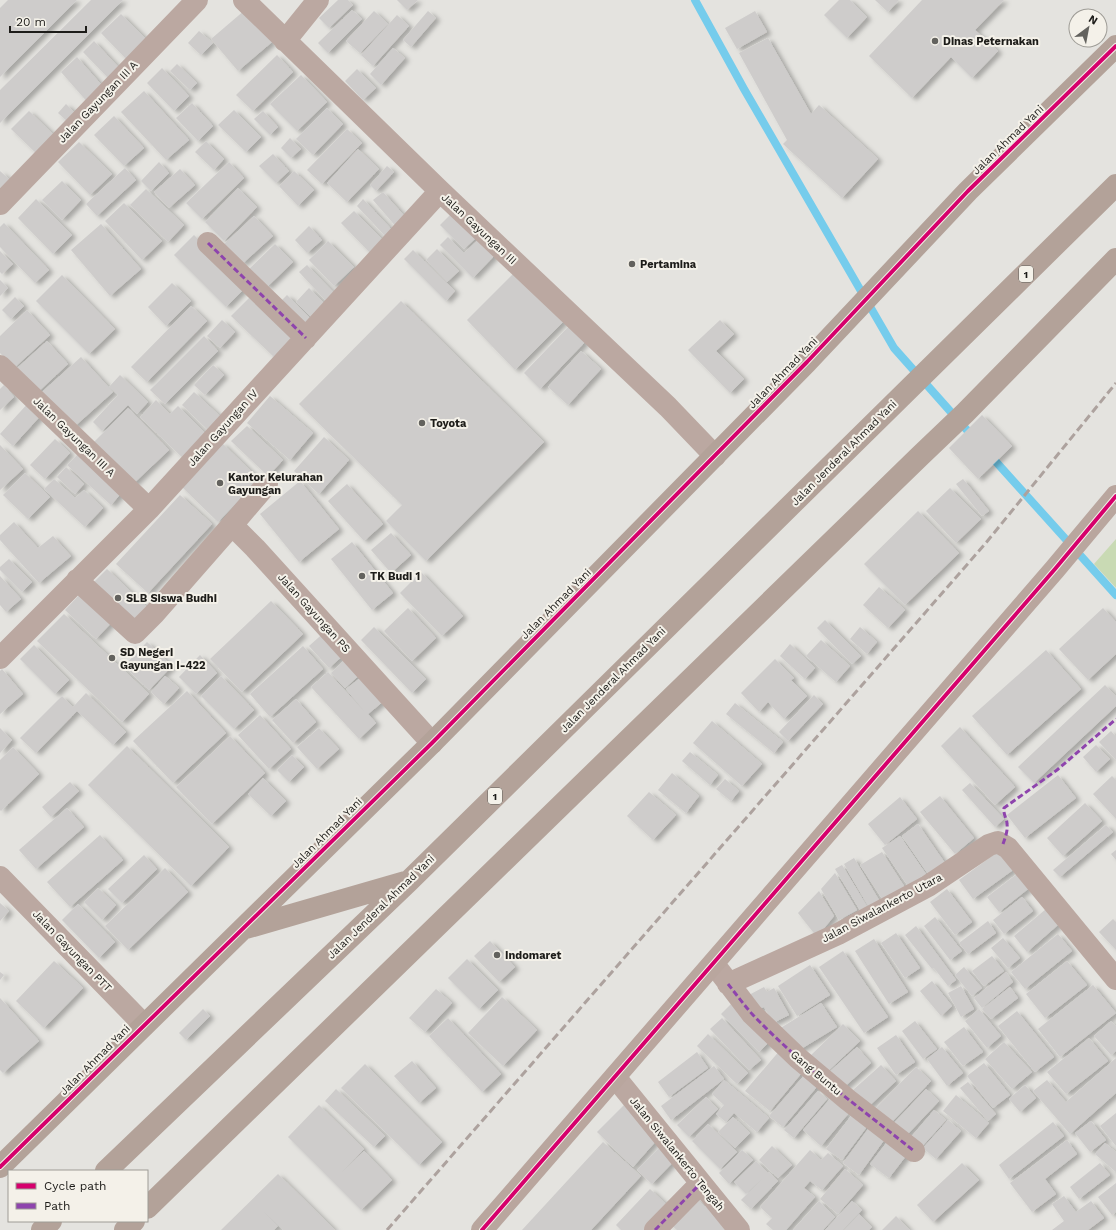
<svg xmlns="http://www.w3.org/2000/svg" width="1116" height="1230" font-family="'Work Sans',sans-serif">
  <defs>
    <filter id="shadow"><feDropShadow dx="4.5" dy="2.5" stdDeviation="2" flood-color="#0004"/></filter>
  </defs>
  <rect width="100%" height="100%" fill="#e4e3df"/>
  <!-- green -->
  <path fill="#c9dab4" d="M1116,539V588L1094,564Z"/>
  <g fill="none" stroke-linecap="round" stroke-linejoin="round">
    <!-- stream -->
    <path stroke="#75ccec" stroke-width="8" d="M695,0L744,89L894,348L974,438
      M989,454L1116,595"/>
  </g>
  <!-- building -->
  <path fill="#cecccb" filter="url(#shadow)" d="M8,0H77L0,77V8Z
    M91,0H123L0,123V90Z
    M338,0H348L353,5L329,28L319,18Z
    M397,0H418L407,10Z
    M839,0H850L867,17L847,38L824,15Z
    M875,0H899L888,12Z
    M922,0H1004L975,30L998,51L972,78L951,57L912,98L869,56Z
    M245,10L272,42L238,71L211,39Z
    M352,10L362,19L328,53L318,43Z
    M374,11L388,24L360,53L346,41Z
    M428,11L436,18L411,47L403,40Z
    M755,11L767,32L737,49L725,28Z
    M121,14L150,43L130,63L101,33Z
    M397,15L409,26L373,66L361,55Z
    M199,31L213,43L201,55L188,43Z
    M768,38L811,114L819,105L878,159L842,198L783,144L787,140L739,53Z
    M94,41L122,71L111,81L83,52Z
    M393,48L405,58L381,85L370,74Z
    M277,55L293,72L253,111L236,95Z
    M77,57L106,90L90,105L61,72Z
    M177,64L197,83L190,90L170,71Z
    M162,68L189,96L174,111L147,83Z
    M357,69L376,88L363,100L345,81Z
    M301,75L327,102L297,131L270,104Z
    M144,91L189,140L166,160L121,112Z
    M192,103L213,126L198,141L176,118Z
    M66,104L76,114L68,122L58,113Z
    M327,108L343,124L313,155L296,139Z
    M234,110L261,137L246,152L218,125Z
    M29,111L55,136L37,154L11,129Z
    M263,111L278,127L270,135L254,119Z
    M114,116L144,148L124,166L94,135Z
    M347,129L362,143L322,184L307,170Z
    M290,138L301,149L291,158L281,148Z
    M206,141L224,159L214,170L195,152Z
    M79,142L112,174L90,195L58,162Z
    M358,149L379,169L347,202L327,183Z
    M273,154L289,171L276,183L259,166Z
    M159,162L169,173L151,191L141,181Z
    M229,162L244,178L202,219L186,203Z
    M387,166L394,172L376,191L370,185Z
    M125,168L136,180L97,216L86,204Z
    M180,169L195,185L169,208L154,192Z
    M0,171L11,181L0,192Z
    M294,171L314,190L298,206L279,186Z
    M62,181L81,200L62,220L42,200Z
    M238,188L257,207L224,241L205,222Z
    M146,189L184,225L168,242L130,205Z
    M383,192L408,220L398,229L373,200Z
    M36,199L72,235L53,254L18,218Z
    M363,199L394,232L387,238L357,206Z
    M124,203L162,241L142,260L105,221Z
    M354,211L387,244L374,257L341,223Z
    M454,211L478,236L464,249L440,225Z
    M254,216L273,236L242,264L224,244Z
    M4,223L49,270L35,283L0,247V227Z
    M101,224L141,269L110,296L71,250Z
    M309,226L322,240L307,253L295,240Z
    M194,235L246,287L226,307L174,255Z
    M448,237L464,253L479,239L495,255L473,278L440,245Z
    M328,241L354,267L334,286L309,260Z
    M275,244L293,262L267,287L249,269Z
    M437,249L459,271L447,282L426,260Z
    M413,250L455,291L446,301L404,259Z
    M0,251L13,264L2,274L0,272Z
    M307,265L337,296L329,304L299,272Z
    M515,272L564,321L515,370L467,320Z
    M62,275L115,329L89,354L36,301Z
    M0,280L8,288L0,296Z
    M172,283L191,301L166,326L148,307Z
    M309,288L329,308L315,321L296,302Z
    M256,291L298,332L274,357L231,316Z
    M287,295L312,320L302,330L277,305Z
    M15,297L24,306L11,319L2,310Z
    M401,301L544,442L426,561L386,521L402,505L299,404Z
    M191,306L207,321L147,382L131,367Z
    M27,310L50,335L14,368L0,353V336Z
    M222,320L235,332L220,348L207,336Z
    M720,320L734,334L716,351L744,379L730,393L688,350Z
    M569,326L585,342L540,389L524,373Z
    M204,336L218,351L165,404L150,390Z
    M47,341L68,364L37,393L15,370Z
    M581,351L601,369L568,405L548,387Z
    M81,357L113,392L74,427L42,392Z
    M213,365L224,375L205,395L194,385Z
    M120,375L148,402L137,414L128,405L102,431L93,422L118,395L109,387Z
    M4,385L14,397L0,410V389Z
    M194,392L223,419L210,432L182,405Z
    M270,396L313,433L290,460L247,423Z
    M156,400L170,414L178,406L208,436L185,460L140,417Z
    M30,401L43,413L13,446L0,434Z
    M128,408L169,450L132,485L92,444Z
    M982,415L1012,446L978,479L949,448Z
    M247,426L283,460L268,476L231,441Z
    M324,437L349,460L319,494L294,471Z
    M55,439L70,453L45,479L30,465Z
    M222,443L259,479L218,522L181,486Z
    M0,445L23,469L0,490Z
    M81,451L124,490L111,505L67,465Z
    M66,467L84,484L75,494L57,477Z
    M25,473L50,497L28,519L3,495Z
    M54,479L75,498L84,490L103,508L85,527L44,489Z
    M963,479L989,511L982,516L956,484Z
    M300,481L339,529L299,562L260,514Z
    M347,484L383,524L364,541L328,501Z
    M950,488L981,519L956,543L926,511Z
    M180,495L212,524L148,593L116,564Z
    M918,511L959,553L905,605L864,564Z
    M14,522L38,548L53,536L71,556L39,583L0,540V535Z
    M391,533L411,555L391,573L371,550Z
    M352,542L393,593L372,610L331,559Z
    M9,559L32,582L22,592L0,570V567Z
    M107,569L148,608L130,627L89,587Z
    M421,572L463,616L442,636L400,593Z
    M0,576L21,599L6,612L0,605Z
    M879,587L905,610L888,628L863,605Z
    M83,591L114,620L96,639L65,610Z
    M271,601L303,634L242,692L210,659Z
    M408,608L436,638L412,661L384,631Z
    M1103,608L1116,622V654L1088,680L1059,649Z
    M64,614L149,694L122,722L37,641Z
    M825,620L861,656L852,664L817,628Z
    M374,627L426,679L412,693L361,640Z
    M860,627L877,642L867,654L850,639Z
    M327,630L347,652L329,668L309,646Z
    M821,640L850,666L836,682L806,656Z
    M147,642L172,666L149,690L124,666Z
    M790,644L815,668L805,679L780,656Z
    M34,645L69,680L55,694L20,659Z
    M303,646L323,669L270,717L250,694Z
    M1046,650L1081,689L1007,755L972,716Z
    M200,655L217,673L196,694L179,677Z
    M350,655L365,670L345,688L331,673Z
    M775,659L794,678L791,680L807,696L784,719L768,702L759,712L741,693Z
    M2,669L23,694L0,714V671Z
    M328,672L364,711L346,689L364,675L385,700L368,714L376,723L359,739L311,687Z
    M165,676L179,688L164,704L151,692Z
    M221,676L254,710L234,729L201,696Z
    M1105,685L1116,696V706L1034,783L1018,767Z
    M187,691L226,733L173,783L133,741Z
    M86,693L126,732L113,745L77,711L36,753L20,738L62,696L73,707Z
    M814,695L823,704L788,741L779,732Z
    M296,699L316,722L293,743L272,720Z
    M735,703L783,742L774,753L726,714Z
    M260,715L291,749L269,769L238,735Z
    M712,721L762,764L742,786L693,743Z
    M960,727L1015,787L995,805L941,746Z
    M0,728L12,740L0,753Z
    M319,728L339,749L317,769L297,747Z
    M1111,731L1116,737V760L1099,742Z
    M230,736L265,773L212,824L176,787Z
    M1096,745L1110,759L1096,772L1083,757Z
    M127,746L229,847L191,886L88,785Z
    M13,747L39,774L1,811L0,810V760Z
    M690,752L718,775L710,785L682,761Z
    M292,755L304,767L289,782L277,770Z
    M672,773L699,796L686,813L658,790Z
    M1058,775L1076,798L1025,838L1007,815Z
    M1112,776L1116,780V819L1093,794Z
    M263,778L286,801L271,816L248,794Z
    M725,779L739,791L731,801L716,789Z
    M70,782L79,791L51,817L42,807Z
    M970,783L1004,819L995,827L962,790Z
    M649,792L676,815L653,840L627,816Z
    M940,796L974,838L955,854L920,812Z
    M900,797L917,819L885,845L868,824Z
    M1085,803L1102,821L1063,856L1047,838Z
    M67,808L84,827L36,869L19,850Z
    M918,824L945,863L928,874L902,836Z
    M1106,825L1113,832L1060,877L1053,870Z
    M100,835L123,860L70,907L47,882Z
    M900,836L926,874L908,886L882,848Z
    M1116,850V860L1111,854Z
    M999,851L1013,870L973,899L959,880Z
    M882,852L906,889L885,903L860,865Z
    M144,855L157,869L122,903L108,889Z
    M854,858L879,900L868,906L844,864Z
    M842,865L867,906L860,910L835,869Z
    M165,868L188,892L128,950L105,926Z
    M835,873L857,910L839,920L821,889Z
    M1017,874L1028,889L999,912L987,897Z
    M98,888L116,905L102,920L84,902Z
    M947,889L972,922L955,935L930,902Z
    M819,891L834,916L817,937L798,913Z
    M1022,897L1033,911L1004,934L993,920Z
    M0,903L9,911L0,921Z
    M78,904L115,942L99,958L62,920Z
    M1046,909L1059,924L1027,952L1014,936Z
    M935,917L962,951L950,960L924,926Z
    M1113,919L1116,922V950L1099,932Z
    M988,921L996,933L968,954L959,943Z
    M916,926L956,980L948,986L934,968L932,969L905,935Z
    M896,933L920,968L905,978L881,943Z
    M1058,934L1072,951L1025,989L1011,972Z
    M1003,938L1020,958L1008,968L991,948Z
    M874,939L908,992L889,1004L855,951Z
    M490,941L515,967L499,982L474,956Z
    M843,951L888,1017L864,1033L819,967Z
    M992,956L1004,971L984,986L972,971Z
    M467,959L498,990L479,1009L448,978Z
    M54,961L83,988L44,1028L16,1001Z
    M1067,961L1087,985L1045,1018L1026,994Z
    M810,965L830,995L797,1016L778,986Z
    M964,967L982,988L972,996L955,975Z
    M0,972L4,975L0,980Z
    M1006,972L1013,982L982,1008L974,998Z
    M932,981L952,1006L941,1016L920,991Z
    M1093,985L1116,1013L1060,1057L1038,1029Z
    M961,986L974,1009L961,1017L948,993Z
    M764,987L767,992L774,988L789,1015L773,1023L764,1007L755,1011L747,996Z
    M1010,987L1018,998L991,1019L982,1009Z
    M436,989L452,1003L425,1032L409,1018Z
    M502,997L537,1030L503,1066L468,1033Z
    M0,998L39,1041L3,1073L0,1070Z
    M733,1002L771,1040L759,1052L721,1014Z
    M821,1003L837,1027L796,1052L779,1029Z
    M203,1009L210,1016L186,1040L179,1033Z
    M979,1009L1001,1036L987,1048L965,1021Z
    M1017,1011L1054,1057L1035,1072L998,1026Z
    M448,1018L501,1074L482,1092L429,1036Z
    M722,1018L761,1060L749,1070L710,1029Z
    M915,1021L937,1049L923,1059L902,1031Z
    M1111,1021L1116,1026V1051L1111,1055L1094,1036Z
    M843,1024L860,1041L824,1075L808,1058Z
    M964,1027L983,1052L963,1066L944,1042Z
    M708,1034L748,1073L737,1084L697,1046Z
    M896,1035L915,1062L896,1075L877,1048Z
    M1089,1038L1108,1061L1066,1094L1047,1072Z
    M1004,1042L1032,1072L1012,1089L985,1059Z
    M857,1047L871,1063L842,1089L828,1073Z
    M942,1047L963,1073L947,1086L927,1059Z
    M781,1049L805,1069L770,1111L745,1091Z
    M697,1052L708,1068L669,1097L658,1082Z
    M1116,1058V1093L1070,1134L1033,1091L1047,1080L1066,1102Z
    M412,1061L436,1088L419,1103L394,1076Z
    M984,1063L1010,1095L993,1108L967,1076Z
    M365,1064L442,1142L419,1165L341,1088Z
    M881,1065L896,1081L868,1107L853,1090Z
    M714,1066L724,1079L671,1120L661,1106Z
    M916,1067L931,1081L889,1125L873,1111Z
    M808,1071L821,1082L783,1127L769,1116Z
    M724,1080L769,1118L757,1132L734,1113L726,1122L716,1114L724,1105L712,1094Z
    M968,1082L996,1114L988,1121L960,1088Z
    M1025,1085L1036,1098L1020,1112L1009,1099Z
    M336,1089L385,1136L374,1147L325,1101Z
    M926,1089L939,1101L905,1137L892,1125Z
    M818,1091L827,1099L794,1138L784,1130Z
    M956,1095L989,1123L976,1138L943,1111Z
    M706,1097L718,1109L689,1137L677,1125Z
    M830,1099L848,1114L821,1146L803,1130Z
    M629,1100L656,1141L633,1167L597,1132Z
    M319,1105L364,1149L342,1172L364,1151L392,1180L361,1210L288,1137Z
    M934,1110L946,1120L918,1151L907,1142Z
    M854,1112L869,1124L842,1160L826,1149Z
    M1116,1113V1146L1100,1126Z
    M733,1117L750,1133L735,1148L718,1132Z
    M948,1120L961,1131L936,1159L923,1148Z
    M1091,1121L1106,1140L1090,1152L1075,1133Z
    M1053,1122L1064,1136L1009,1179L999,1165Z
    M708,1124L737,1152L720,1169L692,1141Z
    M871,1125L887,1136L859,1175L843,1163Z
    M891,1137L909,1152L889,1178L870,1164Z
    M1067,1140L1077,1154L1045,1179L1056,1194L1032,1212L1010,1183Z
    M603,1142L641,1176L591,1230H522Z
    M1105,1143L1116,1152V1172L1095,1154Z
    M663,1144L677,1158L652,1184L637,1170Z
    M772,1146L792,1165L778,1178L759,1160Z
    M742,1150L753,1160L729,1184L719,1173Z
    M810,1150L821,1160L828,1153L843,1166L822,1190L810,1181L804,1188L815,1197L786,1230H773L766,1224L772,1218L760,1207Z
    M756,1161L768,1173L769,1172L778,1181L751,1209L741,1200L762,1179L746,1194L734,1182Z
    M962,1163L979,1180L933,1222L917,1205Z
    M1100,1163L1110,1175L1079,1199L1070,1187Z
    M845,1169L863,1185L838,1214L820,1199Z
    M278,1174L335,1230H283L264,1212L278,1226L274,1230H221Z
    M1116,1183V1212L1112,1215L1098,1197Z
    M650,1189L671,1209L651,1230H621L616,1225Z
    M693,1196L705,1207L708,1205L733,1230H677L669,1223Z
    M1064,1196L1076,1212L1091,1201L1104,1218L1088,1230H1052L1064,1221L1052,1204Z
    M819,1201L835,1217L823,1230H793Z
    M852,1201L862,1210L843,1230H825Z
    M859,1214L872,1227L869,1230H844Z
    M896,1216L910,1230H882Z"/>
  <g fill="none" stroke-linecap="round" stroke-linejoin="round">
    <!-- street -->
    <path stroke="#bba8a1" stroke-width="22" d="M244,0L440,191L668,407L715,456
      M285,41L318,0
      M0,204L197,0
      M208,243L306,338
      M0,366L149,509
      M267,484L232,525L255,548L432,743
      M77,580L135,633L154,614L232,525
      M0,658L149,509L440,191
      M0,877L144,1025
      M720,972L752,1014L798,1058L848,1100L914,1151
      M728,984L838,934L928,886L989,845L998,842L1008,848L1116,979
      M615,1077L739,1230
      M655,1230L701,1183"/>
    <!-- secondary -->
    <path stroke="#b9a69e" stroke-width="22" d="M482,1230L1055,569L1116,496"/>
    <!-- highway -->
    <path stroke="#b3a299" stroke-width="22" d="M246,928L405,882
      M0,1167L432,743L807,362L968,191L1116,46
      M106,1171L409,881L1116,185
      M147,1208L920,456L965,413L1116,259
      M42,1230L51,1221
      M125,1230L134,1221"/>
    <!-- rail -->
    <path stroke="#ada29e" stroke-width="3" stroke-dasharray="8 4" stroke-linecap="butt" d="M387,1230L985,544L1116,383"/>
    <!-- quiet -->
    <path stroke="#8e44ad" stroke-width="3" stroke-dasharray="6 3" stroke-linecap="butt" d="M208,243L306,338
      M1003,844C1005,838 1008,831 1007,824C1007,818 1003,815 1004,808L1057,770L1116,719
      M728,984C736,994 744,1005 753,1015C802,1066 859,1107 914,1151
      M655,1230L701,1183"/>
    <defs>
      <path id="cycleway" d="M0,1167L432,743L807,362L968,191L1116,46
        M482,1230L1055,569L1116,496"/>
    </defs>
    <!-- cycleway casing -->
    <use href="#cycleway" stroke="#f4f1e9" stroke-width="6"/>
    <!-- cycleway -->
    <use href="#cycleway" stroke="#d6006c" stroke-width="4"/>
  </g>
  <!-- markers -->
  <g fill="#63625e" stroke="#f4f1e9" stroke-width="1.5">
    <circle cx="935" cy="41" r="4"/>
    <circle cx="632" cy="264" r="4"/>
    <circle cx="422" cy="423" r="4"/>
    <circle cx="220" cy="483" r="4"/>
    <circle cx="362" cy="576" r="4"/>
    <circle cx="118" cy="598" r="4"/>
    <circle cx="112" cy="658" r="4"/>
    <circle cx="497" cy="955" r="4"/>
  </g>
  <g text-anchor="middle" dominant-baseline="central" stroke-width="4" stroke-linejoin="round" paint-order="stroke">
    <!-- shield labels -->
    <g fill="#f4f1e9" stroke="#5e5c57" stroke-width="1">
      <rect x="1019" y="266" width="14" height="16" rx="3"/>
      <rect x="488" y="788" width="14" height="16" rx="3"/>
    </g>
    <g font-size="10" font-weight="bold" fill="#1d1c19">
      <text x="1026" y="274">1</text>
      <text x="495" y="796">1</text>
    </g>
    <!-- poi labels -->
    <g font-size="11" font-weight="bold" fill="#1d1c19" stroke="#f4f1e9" text-anchor="start">
      <text x="943" y="41">Dinas Peternakan</text>
      <text x="640" y="264">Pertamina</text>
      <text x="430" y="423">Toyota</text>
      <text x="228" y="477">Kantor Kelurahan<tspan x="228" dy="13">Gayungan</tspan></text>
      <text x="370" y="576">TK Budi 1</text>
      <text x="126" y="598">SLB Siswa Budhi</text>
      <text x="120" y="652">SD Negeri<tspan x="120" dy="13">Gayungan I-422</tspan></text>
      <text x="505" y="955">Indomaret</text>
    </g>
    <!-- street labels -->
    <g font-size="11" fill="#1d1c19" stroke="#f4f1e9">
      <text transform="translate(98 102) rotate(-46)">Jalan Gayungan III A</text>
      <text transform="translate(1008 140) rotate(-44)">Jalan Ahmad Yani</text>
      <text transform="translate(479 229) rotate(43)">Jalan Gayungan III</text>
      <text transform="translate(783 373) rotate(-46)">Jalan Ahmad Yani</text>
      <text transform="translate(223 428) rotate(-48)">Jalan Gayungan IV</text>
      <text transform="translate(74 437) rotate(44)">Jalan Gayungan III A</text>
      <text transform="translate(844 453) rotate(-45)">Jalan Jenderal Ahmad Yani</text>
      <text transform="translate(556 604) rotate(-45)">Jalan Ahmad Yani</text>
      <text transform="translate(314 613) rotate(48)">Jalan Gayungan PS</text>
      <text transform="translate(613 680) rotate(-45)">Jalan Jenderal Ahmad Yani</text>
      <text transform="translate(327 833) rotate(-45)">Jalan Ahmad Yani</text>
      <text transform="translate(381 907) rotate(-44)">Jalan Jenderal Ahmad Yani</text>
      <text transform="translate(882 908) rotate(-28)">Jalan Siwalankerto Utara</text>
      <text transform="translate(72 951) rotate(46)">Jalan Gayungan PTT</text>
      <text transform="translate(95 1060) rotate(-45)">Jalan Ahmad Yani</text>
      <text transform="translate(816 1073) rotate(40)">Gang Buntu</text>
      <text transform="translate(677 1154) rotate(51)">Jalan Siwalankerto Tengah</text>
    </g>
  </g>
  <!-- legend -->
  <rect x="8" y="1170" width="140" height="52" fill="#f4f1e9" stroke="#9e9c96"/>
  <rect x="16" y="1183" width="20" height="6" fill="#d6006c" stroke="#9e9c96"/>
  <text x="44" y="1190" font-size="12" fill="#1d1c19">Cycle path</text>
  <rect x="16" y="1203" width="20" height="6" fill="#8e44ad" stroke="#9e9c96"/>
  <text x="44" y="1210" font-size="12" fill="#1d1c19">Path</text>
  <!-- north arrow -->
  <g transform="translate(1088 28) rotate(32)"><circle r="19" fill="#f4f1e9" stroke="#9e9c96"/>
  <path d="M0-3L7 15L0 10L-7 15Z" fill="#63625e"/>
  <text y="-6" font-size="11" font-weight="bold" text-anchor="middle" fill="#1d1c19">N</text>
  </g>
  <!-- scale -->
  <path d="M10 26v6h76v-6" fill="none" stroke="#1d1c19" stroke-width="2"/>
  <text x="16" y="26" font-size="12" fill="#1d1c19" stroke="#f4f1e9" stroke-width="3" paint-order="stroke">20 m</text>
</svg>
